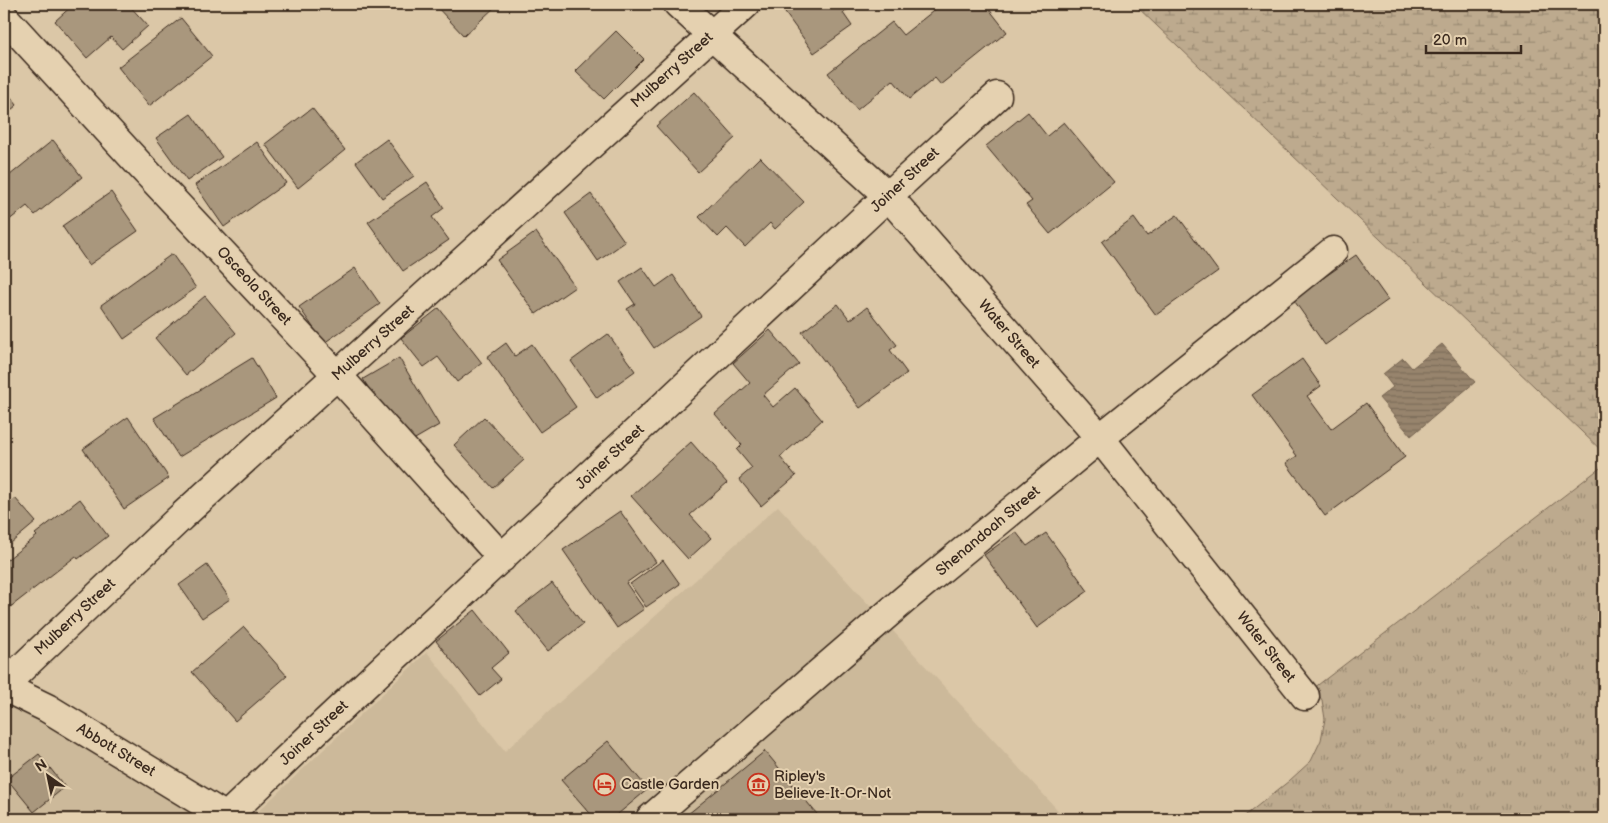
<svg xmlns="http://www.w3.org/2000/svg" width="1608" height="823" font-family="'Balsamiq Sans',sans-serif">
  <defs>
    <pattern id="grass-tufts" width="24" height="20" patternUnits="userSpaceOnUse" patternTransform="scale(1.25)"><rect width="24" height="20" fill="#bdaa8e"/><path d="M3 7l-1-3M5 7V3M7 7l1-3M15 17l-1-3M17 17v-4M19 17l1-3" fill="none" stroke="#9b8b73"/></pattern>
    <pattern id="wetland-marsh" width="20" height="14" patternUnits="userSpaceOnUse" patternTransform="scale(1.25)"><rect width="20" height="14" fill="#bdaa8e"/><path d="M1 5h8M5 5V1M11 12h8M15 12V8" fill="none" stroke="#9b8b73"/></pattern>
    <pattern id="water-rules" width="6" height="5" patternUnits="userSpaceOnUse" patternTransform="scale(1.25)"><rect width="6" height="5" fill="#97846d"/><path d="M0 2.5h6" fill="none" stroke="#7c6c59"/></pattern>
  </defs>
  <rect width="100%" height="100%" fill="#dbc7a7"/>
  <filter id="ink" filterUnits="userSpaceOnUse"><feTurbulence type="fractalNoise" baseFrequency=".02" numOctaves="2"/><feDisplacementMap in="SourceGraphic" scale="10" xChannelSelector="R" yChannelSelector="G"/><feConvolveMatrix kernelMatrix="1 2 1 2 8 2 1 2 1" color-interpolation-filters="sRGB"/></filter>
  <g filter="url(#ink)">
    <!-- built -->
    <path fill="#ccb99a" d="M778,506L1066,819H250L427,652L505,751Z
      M4,696L223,819H4Z"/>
    <!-- grass -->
    <path fill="url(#grass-tufts)" stroke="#7c6a56" d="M1604,465V819H1241L1289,781L1311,761L1321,740L1325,719L1322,700L1314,688Z"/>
    <!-- wetland -->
    <path fill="url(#wetland-marsh)" stroke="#7c6a56" d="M1134,4H1604V453Z"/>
    <!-- water -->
    <path fill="url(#water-rules)" stroke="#72604d" d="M1442,344L1475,382L1411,436L1379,398L1393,387L1383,374L1403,358L1412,368Z"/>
    <!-- building -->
    <path fill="#a9977d" stroke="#3b2a1e" d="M74,4H104L108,8L113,4H128L148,26L122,49L111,37L87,58L55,21Z
      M434,4H498L464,36Z
      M792,4H855L843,13L852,26L814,53L783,10Z
      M942,4H985L1007,32L941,85L935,78L909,99L893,80L857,110L828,73L892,22L903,35Z
      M181,18L212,56L149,106L118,67Z
      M616,31L644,59L604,99L575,71Z
      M4,88L17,105L4,116Z
      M694,92L735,138L698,172L656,126Z
      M312,108L345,150L298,188L265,144Z
      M1028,112L1047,136L1064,122L1114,182L1050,234L1026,205L1032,201L986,146Z
      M191,114L222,157L187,181L156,138Z
      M387,139L414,176L382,198L356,162Z
      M53,140L82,177L35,215L27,206L8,221L4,216V180Z
      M257,142L286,183L224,227L195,185Z
      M760,157L804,202L775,229L770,223L745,247L727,228L718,237L699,217Z
      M427,182L444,208L432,217L449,240L403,271L368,222Z
      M111,192L138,231L89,265L62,226Z
      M591,194L625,242L598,261L565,213Z
      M1177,215L1218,271L1156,315L1102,242L1134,218L1147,236Z
      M536,232L575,287L536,314L497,260Z
      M172,254L196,288L124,339L101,305Z
      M1356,255L1388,300L1325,345L1293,299Z
      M642,267L656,287L673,275L701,316L654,348L627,309L635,304L620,282Z
      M355,268L380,304L324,343L299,307Z
      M205,296L236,333L186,375L155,338Z
      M838,304L850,320L867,307L897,345L890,350L907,373L860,408L802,332Z
      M439,308L482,363L457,382L438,357L424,367L401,338Z
      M770,330L799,364L763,395L773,407L795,388L822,420L780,457L796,476L761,506L739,479L752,468L737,450L742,445L715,414L750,383L733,363Z
      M608,334L635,371L597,398L571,361Z
      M506,343L515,356L532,344L576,407L540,432L487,357Z
      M252,358L276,398L179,457L154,418Z
      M399,358L439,425L403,446L363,379Z
      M1302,359L1321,386L1307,396L1331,429L1366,403L1405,457L1325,516L1286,463L1297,456L1252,395Z
      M128,417L169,478L124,509L83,449Z
      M484,417L524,460L493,488L454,445Z
      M691,442L727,483L690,515L711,538L688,559L631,496Z
      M15,498L36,522L11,543L4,536V509Z
      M80,499L108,536L78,559L76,556L4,612V562L37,536L35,534Z
      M620,511L656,562L626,583L644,609L617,628L563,550Z
      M1016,532L1027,546L1046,533L1088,591L1037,628L984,555Z
      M663,560L680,584L646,607L630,584Z
      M207,565L230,599L202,618L179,585Z
      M552,583L583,624L548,651L516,611Z
      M475,610L509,653L491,668L501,679L480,696L436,641Z
      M244,627L287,676L235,721L192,672Z
      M4,740L10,746L4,753Z
      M608,741L648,789L612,819H595L561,780Z
      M765,751L821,819H682Z
      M39,754L65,787L34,812L7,779Z"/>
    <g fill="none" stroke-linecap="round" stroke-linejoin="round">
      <defs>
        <path id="street" d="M678,4L888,196L1100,438L1305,696
          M4,17L137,162L338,376L502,558
          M4,685L181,517L746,4
          M4,687L47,708L226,817
          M224,819L317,730L888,196L997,96
          M650,819L905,599L1100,438L1333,251"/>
      </defs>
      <!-- street casing -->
      <use href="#street" stroke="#3b2a1e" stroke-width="31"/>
      <!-- street -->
      <use href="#street" stroke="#e5d1b0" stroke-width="28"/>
    </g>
  </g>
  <!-- icons -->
  <defs>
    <symbol id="hotel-ring" viewBox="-11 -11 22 22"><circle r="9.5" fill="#e5d1b0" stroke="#c8321e" stroke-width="1.5"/><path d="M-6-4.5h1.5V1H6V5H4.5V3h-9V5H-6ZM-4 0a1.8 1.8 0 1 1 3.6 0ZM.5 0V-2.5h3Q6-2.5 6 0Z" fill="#c8321e"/></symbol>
    <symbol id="museum-ring" viewBox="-11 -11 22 22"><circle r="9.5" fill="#e5d1b0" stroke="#c8321e" stroke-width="1.5"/><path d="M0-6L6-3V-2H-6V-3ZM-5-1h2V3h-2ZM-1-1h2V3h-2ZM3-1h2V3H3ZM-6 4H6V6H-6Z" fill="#c8321e"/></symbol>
  </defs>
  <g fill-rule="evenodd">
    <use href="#hotel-ring" x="592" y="772" width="25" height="25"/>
    <use href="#museum-ring" x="746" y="772" width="25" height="25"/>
  </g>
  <g text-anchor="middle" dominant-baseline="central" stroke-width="4" stroke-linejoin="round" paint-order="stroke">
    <!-- street labels -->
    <g font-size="15" fill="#3b2a1e" stroke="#e5d1b0">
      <text transform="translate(672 70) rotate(-42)">Mulberry Street</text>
      <text transform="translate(905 180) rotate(-43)">Joiner Street</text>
      <text transform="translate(254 286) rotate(47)">Osceola Street</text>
      <text transform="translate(1009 334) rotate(49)">Water Street</text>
      <text transform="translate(373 343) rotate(-42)">Mulberry Street</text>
      <text transform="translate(610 457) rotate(-43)">Joiner Street</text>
      <text transform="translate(988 531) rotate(-40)">Shenandoah Street</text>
      <text transform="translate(75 617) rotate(-43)">Mulberry Street</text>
      <text transform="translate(1266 647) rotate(52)">Water Street</text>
      <text transform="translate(314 733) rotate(-43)">Joiner Street</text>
      <text transform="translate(116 750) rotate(31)">Abbott Street</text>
    </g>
    <!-- poi labels -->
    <g font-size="15" fill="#3b2a1e" stroke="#e5d1b0" text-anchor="start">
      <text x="774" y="776">Ripley's<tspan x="774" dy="17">Believe-It-Or-Not</tspan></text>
      <text x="621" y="784">Castle Garden</text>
    </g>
  </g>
  <!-- margin -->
  <rect width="1608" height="823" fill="none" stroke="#e5d1b0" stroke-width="20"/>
  <rect x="10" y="10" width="1588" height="803" fill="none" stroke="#3b2a1e" stroke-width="2" filter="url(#ink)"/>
  <!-- north arrow -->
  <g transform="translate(48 776) rotate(327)" stroke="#e5d1b0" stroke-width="4" paint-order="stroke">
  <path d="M0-4L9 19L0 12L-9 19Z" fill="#3b2a1e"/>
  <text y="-8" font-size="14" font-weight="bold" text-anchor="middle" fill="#3b2a1e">N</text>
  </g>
  <!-- scale -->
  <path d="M1426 45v8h95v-8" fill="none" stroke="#3b2a1e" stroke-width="2.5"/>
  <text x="1433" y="45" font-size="15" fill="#3b2a1e" stroke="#e5d1b0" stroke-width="4" paint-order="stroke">20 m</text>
</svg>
